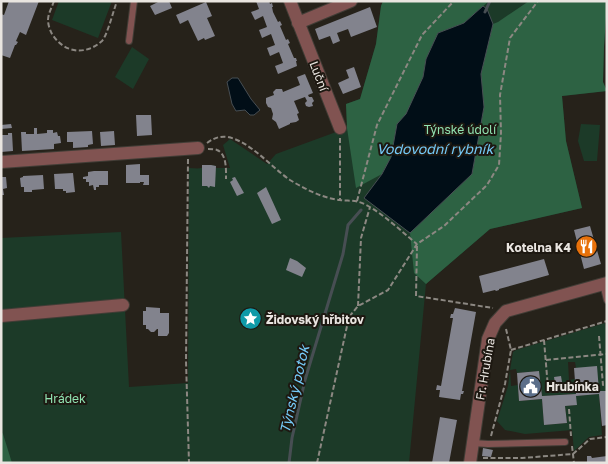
<svg xmlns="http://www.w3.org/2000/svg" width="608" height="464" font-family="'Golos Text',sans-serif">
  <rect width="100%" height="100%" fill="#26221a"/>
  <!-- green -->
  <path fill="#1c3a28" d="M59,1H112L98,38L52,20Z
    M383,1H607L604,47L603,82L607,91L562,96L566,141L582,208L490,229L426,284L409,463H1V238L121,232L129,387L188,383L189,168C193,168 198,169 201,168C210,166 206,165 216,166V168H230L223,145L230,139L267,164L276,154L347,128L346,104L360,99L376,44L381,6Z
    M132,47L149,59L133,89L115,77Z
    M581,124L600,125L597,161H584L578,141Z
    M605,323L607,329V391H599L576,368L575,362H568L569,380L575,379L576,394L542,396L539,371L517,373L516,369L510,370L511,386L518,385L519,401L542,399L544,425L567,423L565,406L576,405V396L599,394L602,435L589,437L574,451L572,430L525,434L505,430L497,421L508,386L510,370L513,352L516,350Z"/>
  <!-- forest -->
  <path fill="#2d6243" d="M383,1H489L464,23L438,33L426,59L423,77L406,115L397,124L391,157L382,174L356,188L347,128L346,104L360,99L376,44L381,6Z
    M529,1H607L604,47L603,82L607,91L562,96L566,141L582,208L490,229L426,284L414,273L410,233L472,174L484,107L480,74L493,24L498,22Z
    M1,431L3,434L12,463H1Z"/>
  <!-- water -->
  <path fill="#010e17" stroke="#474e53" d="M483,6L487,9L493,24L481,74L484,107L472,174L410,233L364,198L382,174L391,157L397,124L406,114L423,77L426,59L438,33L464,23Z
    M232,78H238L251,99L260,110L254,115H250L245,110L236,111L232,104L227,82Z"/>
  <g fill="none" stroke-linecap="round" stroke-linejoin="round">
    <!-- stream -->
    <path stroke="#474e53" stroke-width="3" d="M485,12L490,1
      M289,463L292,438L305,380L343,254L348,225L361,210"/>
  </g>
  <!-- building -->
  <path fill="#82838d" d="M9,1H39L26,35L20,32L16,41L18,42L16,45H15L10,58L1,55V14L4,15Z
    M160,1H169L172,8L155,15L150,6Z
    M256,1H269L270,4L272,3L273,7H272L273,12L278,22L280,21L282,25L280,26L286,40L288,39L290,43L288,44L294,58H296L297,61H296L297,66L278,74L275,66L283,63L279,52L270,56L267,48L275,45L271,34L262,38L259,30L267,27L263,16L255,20L251,12L259,9Z
    M206,2L212,16L207,18L215,36L205,40L204,38L198,41L188,20L180,24L176,15Z
    M370,7L377,27L351,37L348,29L337,33L340,41L333,44L330,36L319,40L315,29Z
    M354,67L361,87L343,94L338,83L349,78L346,70Z
    M305,74L313,93L308,95L309,97H312L314,101L312,103L313,106L309,107L306,106L305,103L307,101L305,97L294,101L299,113L297,114L299,120L296,122L290,123V124L279,129L276,122L272,119L273,114L271,108L268,107L266,103V98L274,95L273,92L276,89H282L283,92L300,85L297,77Z
    M136,115H151L152,135L137,136Z
    M11,124L12,128L1,129V125Z
    M34,128H37V134L47,133V130H53V133L57,132L58,136H60L61,143L54,144V149L22,151L21,132H26V134H34Z
    M92,131L93,144L88,145V147L73,148V142H67V132Z
    M114,131L115,145L101,146L100,132Z
    M8,133H12L13,151L1,152V135H8Z
    M140,164V175H149V185H143L144,182H140V183H126V165Z
    M202,165H211L216,166L215,187L210,186L209,188L207,186H202Z
    M94,171H108V185H99V187H96V190H94L93,185L89,186V182H86V179H83V177L88,176V172Z
    M73,173L75,192L66,193V191H63V189H55L54,174Z
    M43,175L44,189L32,190V192H24V187H21L20,178L23,177V176Z
    M1,177H6L7,188L3,189L4,195H1Z
    M235,177L244,193L237,196L230,182L233,180L232,178Z
    M266,187L281,220L272,224L257,193Z
    M590,226L601,264L584,269L574,230Z
    M290,258L297,261L306,268L302,277L286,270Z
    M544,259L549,275L499,289V290L496,291L495,290L483,293L479,276Z
    M146,307L160,308V313H169V333L167,336H158V329H157L154,332H151L148,329H146V325H143V311H146Z
    M455,308L476,312L462,391H464L463,394H461L460,400L439,397L440,390H436L437,385L441,386L453,318H450L451,314H453Z
    M597,366L599,391H607V425L602,426L599,394L576,396L577,405L565,406L567,423L544,425L542,399L519,401L517,373L539,371L542,396L576,394L574,368Z
    M561,376L562,382L555,383L554,377Z
    M440,417L457,420L449,463H432Z
    M483,448L493,450L491,457L482,456Z
    M587,456H591L592,458L607,456V463H587Z"/>
  <g fill="none" stroke-linecap="round" stroke-linejoin="round">
    <defs>
      <path id="service" d="M129,41L134,1
        M603,284L607,300
        M473,443L488,444L565,442"/>
      <path id="minor" d="M290,1L340,128
        M298,23L351,1
        M1,162L198,148
        M1,316L123,305
        M470,463L488,339L495,323L506,311L607,283"/>
    </defs>
    <!-- service casing -->
    <use href="#service" stroke="#413d36" stroke-width="8"/>
    <!-- minor casing -->
    <use href="#minor" stroke="#413d36" stroke-width="14"/>
    <!-- path -->
    <path stroke="#8c8882" stroke-width="2" stroke-dasharray="5 2.5" stroke-linecap="butt" d="M54,1C52,7 48,14 48,20C48,25 50,30 52,34C64,53 85,56 102,41C107,36 114,9 117,1
      M340,138V200
      M207,143C214,138 219,136 228,137C251,142 271,167 290,180C305,189 322,198 340,200C346,201 353,200 359,202C376,207 402,232 417,244
      M208,149C210,149 215,149 217,150C227,154 226,170 226,179
      M188,159L186,361L189,463
      M357,201L377,125L422,35L454,1
      M417,246L416,296L493,308
      M358,306L361,238L370,207
      M599,336L603,385H607
      M544,340L548,388
      M511,350L607,321
      M546,360L607,354
      M569,409L571,436
      M491,436L505,384L511,350L506,329
      M572,446L574,463
      M483,458H522L573,454L590,439L607,437
      M317,463L349,317L358,306L388,290L417,244L444,226L487,185L499,165L501,133L500,95L510,38L538,1"/>
    <!-- service -->
    <use href="#service" stroke="#815351" stroke-width="6"/>
    <!-- minor -->
    <use href="#minor" stroke="#815351" stroke-width="12"/>
  </g>
  <!-- icons -->
  <defs>
    <symbol id="restaurant-disc" viewBox="-11 -11 22 22"><circle r="9.5" fill="#e8710a" stroke="#1d1811"/><path d="M-5-6h1v4h1v-4h1v4h1v-4h1v5L-1.5 .5V6h-2V.5L-5-1ZM5-6V6H3V1.5H1.5Q1.5-4 5-6Z" fill="#fff"/></symbol>
    <symbol id="sight-disc" viewBox="-11 -11 22 22"><circle r="9.5" fill="#0f9aa8" stroke="#1d1811"/><path d="M0-6L1.8-2.2L6-1.7L2.9 1.2L3.7 5.4L0 3.3L-3.7 5.4L-2.9 1.2L-6-1.7L-1.8-2.2Z" fill="#fff"/></symbol>
    <symbol id="civic-disc" viewBox="-11 -11 22 22"><circle r="9.5" fill="#5c6f8a" stroke="#1d1811"/><path d="M-.6-6.5H3V-4.5H.6V-3L4-1V1h2V6H-6V1h2V-1L-.6-3ZM-1.2 2.5V6h2.4V2.5Z" fill="#fff"/></symbol>
  </defs>
  <g fill-rule="evenodd">
    <use href="#restaurant-disc" x="574" y="234" width="25" height="25"/>
    <use href="#sight-disc" x="238" y="306" width="25" height="25"/>
    <use href="#civic-disc" x="518" y="374" width="25" height="25"/>
  </g>
  <g text-anchor="middle" dominant-baseline="central" stroke-width="4" stroke-linejoin="round" paint-order="stroke">
    <!-- street labels -->
    <g font-size="12" fill="#e9e5e0" stroke="#1d1811">
      <text transform="translate(319 76) rotate(69)">Luční</text>
      <text transform="translate(485 369) rotate(-80)">Fr. Hrubína</text>
    </g>
    <!-- park labels -->
    <g font-size="12" fill="#91e2b1" stroke="#1d1811">
      <text x="460" y="129">Týnské údolí</text>
      <text x="65" y="398">Hrádek</text>
    </g>
    <!-- poi labels -->
    <g font-size="12" font-weight="bold" fill="#e9e5e0" stroke="#1d1811" text-anchor="start">
      <text x="571" y="247" text-anchor="end">Kotelna K4</text>
      <text x="266" y="319">Židovský hřbitov</text>
      <text x="546" y="386">Hrubínka</text>
    </g>
    <!-- water labels -->
    <g font-size="14" font-style="italic" fill="#75caf8" stroke="#1d1811">
      <text x="435" y="148">Vodovodní rybník</text>
      <text transform="translate(294 389) rotate(-77)">Týnský potok</text>
    </g>
  </g>
  <!-- border -->
  <rect width="608" height="464" fill="none" stroke="#e9e5e0" stroke-width="5"/>
</svg>
